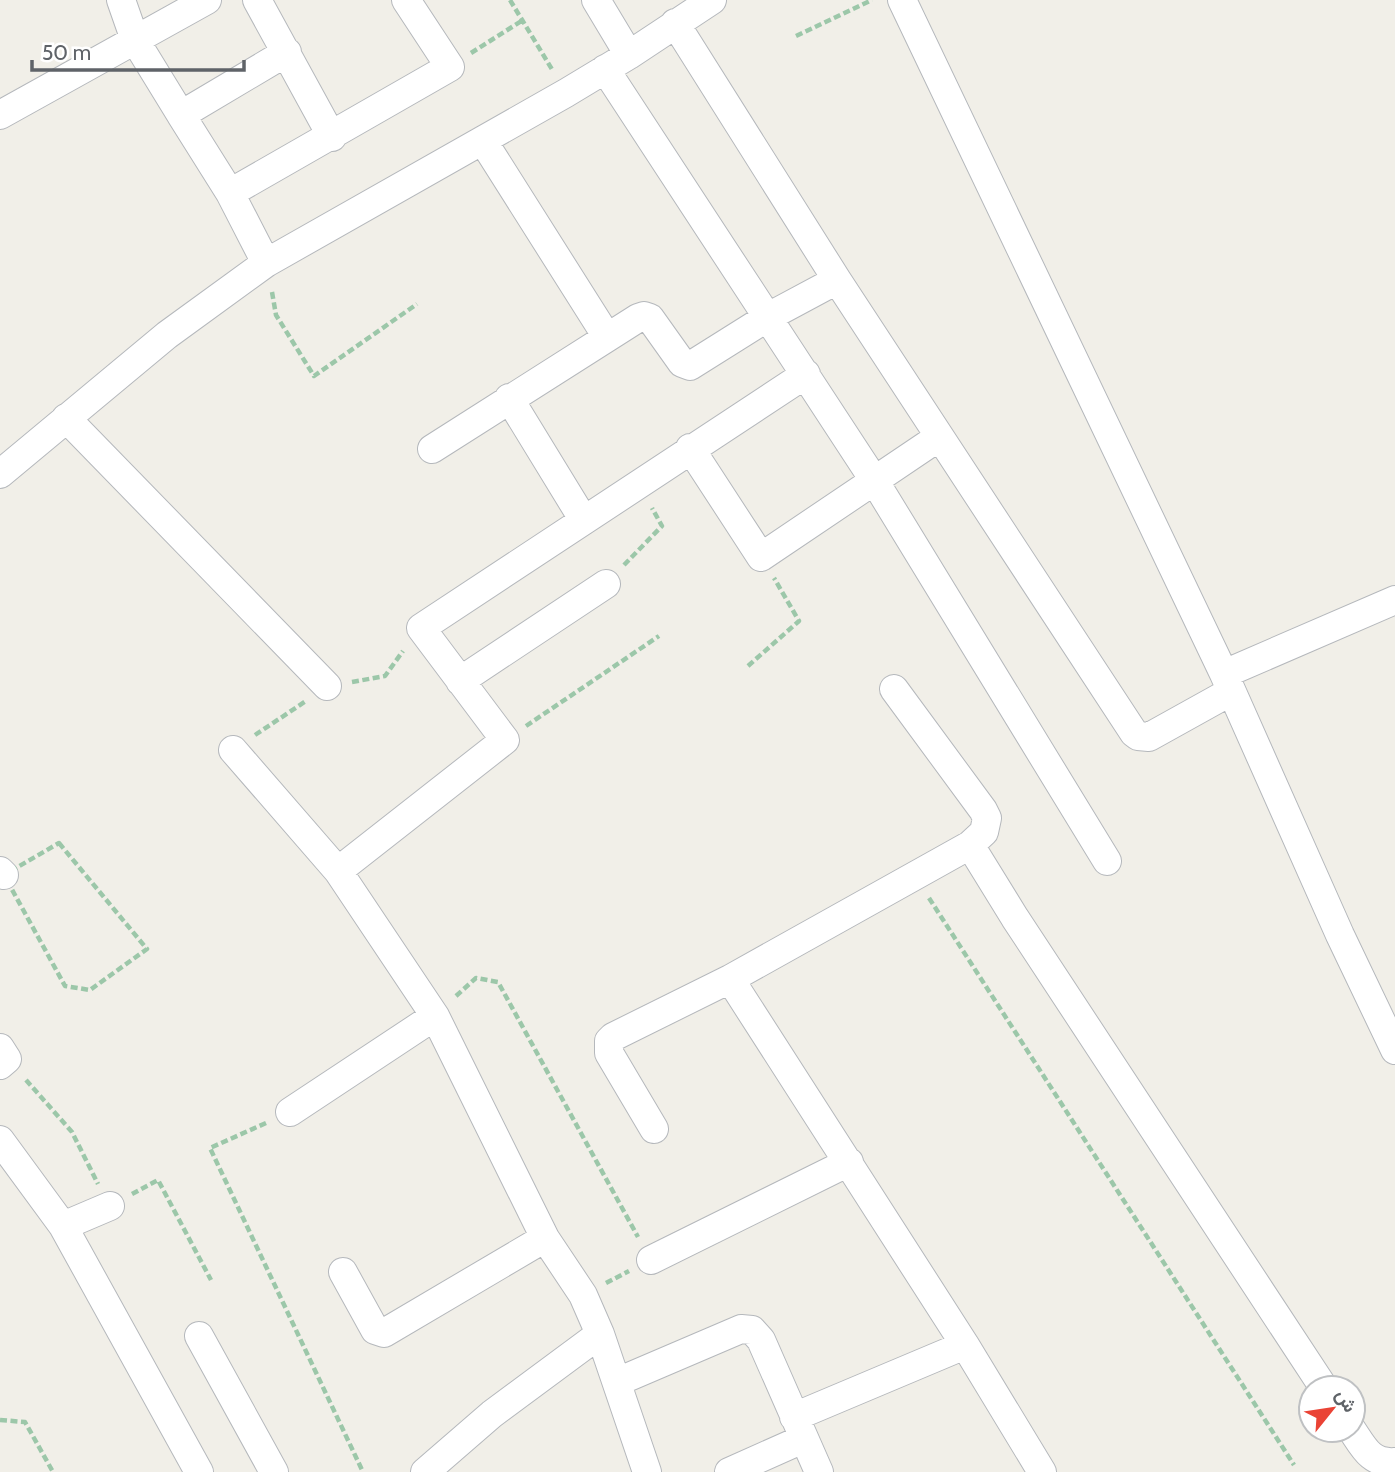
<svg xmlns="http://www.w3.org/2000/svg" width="1395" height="1472" font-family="Cabin,Vazirmatn,sans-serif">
  <rect width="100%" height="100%" fill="#f1efe8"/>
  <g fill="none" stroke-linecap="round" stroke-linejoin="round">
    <defs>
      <path id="minor" d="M121,0L135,40L181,115
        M257,0L332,137
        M596,0L629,55
        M902,0L1224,674L1340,935L1395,1050
        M675,23L837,280L1134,733L1138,736L1149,737L1230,692
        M605,69L874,480L1107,861
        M0,115L207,0
        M483,141L607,337
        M230,193L450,67L406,0
        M266,263L230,193L181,115L287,52
        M509,398L583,519
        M66,418L327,686
        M690,448L761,557L939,437
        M432,449L638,318L644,316L650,318L682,363L690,366L768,317L837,280
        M0,474L167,335L266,263L566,93L629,55L712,0
        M1224,674L1395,600
        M460,681L606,584
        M233,750L338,871L435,1016L545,1238L583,1295L600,1334L647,1472
        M970,845L1015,918L1324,1388
        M0,871L4,875
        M338,871L505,740L421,628L806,374
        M730,979L965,1345L1042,1472
        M0,1048L7,1059L0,1065
        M290,1112L435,1016
        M654,1129L609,1053V1041L613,1037L730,979L970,845L984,832L987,818L983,810L894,689
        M0,1140L63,1226L199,1472
        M63,1226L110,1206
        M651,1260L849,1162
        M343,1272L375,1330L384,1333L545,1238
        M199,1336L274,1472
        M617,1382L741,1329L752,1330L761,1340L819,1472
        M794,1417L965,1345
        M1352,1430C1364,1448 1371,1464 1395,1462
        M425,1472L492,1414L600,1334
        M729,1472L803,1439"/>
    </defs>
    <!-- minor casing -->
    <use href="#minor" stroke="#b5b8bc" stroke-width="30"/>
    <!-- path -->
    <path stroke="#9cc7a9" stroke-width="4.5" stroke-dasharray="7 3.5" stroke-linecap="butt" d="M510,0L553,71
      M796,36L872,0
      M471,53L523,20
      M272,292L276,315L314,376L417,304
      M624,565L662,526L652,508
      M748,666L799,621L774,578
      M352,682L385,676L403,651
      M526,726L659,636
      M255,735L306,701
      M59,843L147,949L90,990L65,986L4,875Z
      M929,898L1294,1465
      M456,996L476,978L498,982L638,1237
      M26,1080L72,1132L98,1184
      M266,1123L210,1148L363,1472
      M132,1194L158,1180L211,1280
      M606,1283L629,1271
      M0,1420L25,1422L53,1472"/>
    <!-- minor -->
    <use href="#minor" stroke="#fff" stroke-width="28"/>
  </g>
  <!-- north arrow -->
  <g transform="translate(1332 1409) rotate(60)"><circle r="33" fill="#ffffff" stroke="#bfc1c3" stroke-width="2"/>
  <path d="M0-5L12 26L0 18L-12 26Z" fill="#ea4335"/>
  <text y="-10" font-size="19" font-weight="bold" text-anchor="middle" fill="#5f6368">ش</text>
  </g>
  <!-- scale -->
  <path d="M32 60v10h212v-10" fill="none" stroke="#5f6368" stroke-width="3.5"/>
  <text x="42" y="60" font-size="21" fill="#5f6368" stroke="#ffffff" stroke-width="5" paint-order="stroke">50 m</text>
</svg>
